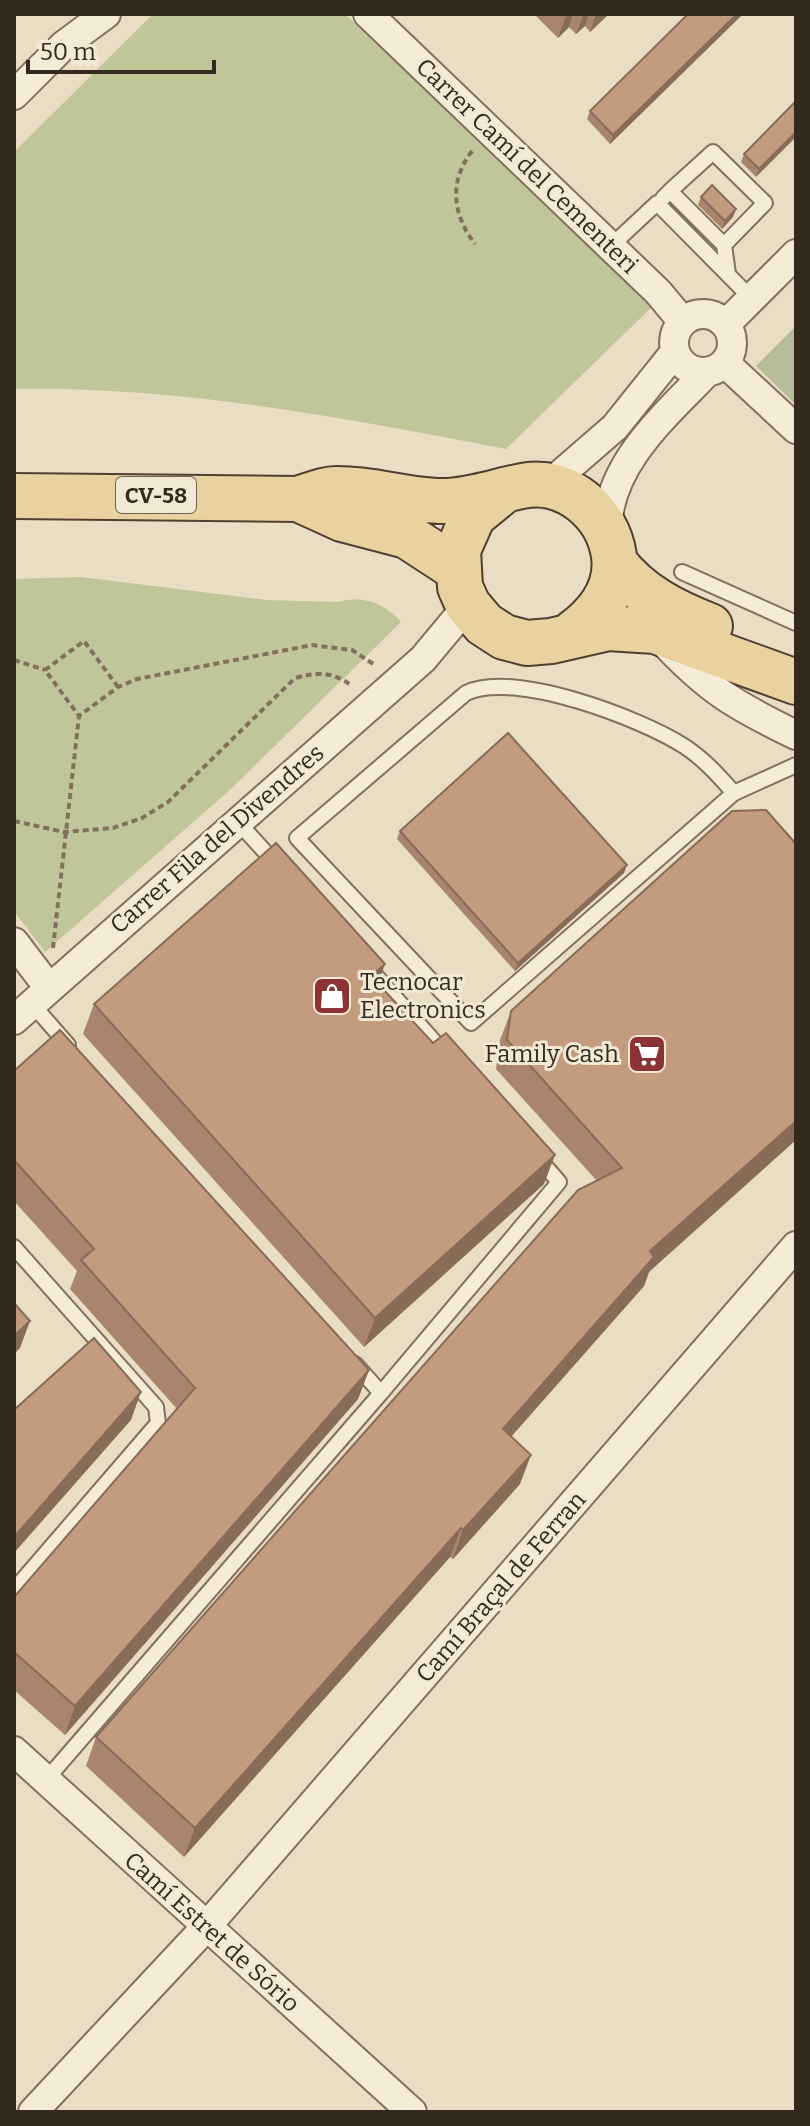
<svg xmlns="http://www.w3.org/2000/svg" width="810" height="2126" font-family="Bitter,serif">
  <rect width="100%" height="100%" fill="#e9dec4"/>
  <!-- green -->
  <path fill="#c1c69a" d="M153,14H345L655,304L506,449C345,418 179,386 14,389V152Z
    M81,577L267,600L339,602C362,594 386,604 401,622L231,789L45,952L14,911V579Z"/>
  <!-- cemetery -->
  <path fill="#b7bc98" d="M796,326V405L756,366Z"/>
  <g fill="none" stroke-linecap="round" stroke-linejoin="round">
    <defs>
      <path id="service" d="M670,191L713,152L765,203L724,245
        M663,198L670,191L724,245L728,274
        M611,246L657,203L752,299
        M682,572L796,623
        M734,793C719,776 704,759 684,746C640,718 514,670 466,693L297,838L471,1023L734,793L796,765
        M237,821L277,865
        M368,967L447,1056
        M32,1004L68,1045
        M14,1247L156,1407L158,1423L14,1590
        M381,1393L559,1182L538,1158
        M45,1781L381,1393L355,1364"/>
      <path id="minor" d="M368,14L658,292L683,322
        M14,95L64,45L106,14
        M674 343a29 29 0 1 1 58 0a29 29 0 1 1-58 0Z
        M726,324L796,254
        M725,363L796,429
        M547,486L615,427L675,352
        M607,530C608,464 664,417 707,372
        M660,638C707,689 734,705 796,735
        M14,942L49,988
        M14,1020L423,659L468,605
        M14,1751L412,2112
        M33,2112L206,1927L796,1246"/>
      <path id="primary" d="M501,493L473,516L458,550L460,587L468,605L484,624L504,637L527,643L551,641L608,628L655,631L796,682
        M14,496L298,499C311,495 326,488 339,489C374,489 409,501 443,501C470,501 496,491 522,486C567,477 608,513 614,556C618,589 599,614 573,633
        M298,499L342,519L407,536L456,568
        M615,563C640,595 672,611 710,626"/>
    </defs>
    <!-- service casing -->
    <use href="#service" stroke="#82705d" stroke-width="18"/>
    <!-- minor casing -->
    <use href="#minor" stroke="#82705d" stroke-width="32"/>
    <!-- primary casing -->
    <use href="#primary" stroke="#503f30" stroke-width="48"/>
    <!-- path -->
    <path stroke="#82705d" stroke-width="4" stroke-dasharray="6 4" stroke-linecap="butt" d="M472,151C449,181 452,214 475,244
      M14,660L45,670
      M118,687L84,641L45,670L79,716L118,687L137,679L312,645L352,650L375,665
      M14,821L64,832L113,828L142,818L168,802L295,678C318,672 332,671 352,686
      M53,948L79,716"/>
    <!-- service -->
    <use href="#service" stroke="#f5ecd7" stroke-width="14"/>
    <!-- minor -->
    <use href="#minor" stroke="#f5ecd7" stroke-width="28"/>
    <!-- primary -->
    <use href="#primary" stroke="#e9d2a0" stroke-width="44"/>
  </g>
  <!-- wall -->
  <path fill="#a8856c" d="M534,14H609L590,32L585,26L576,34L569,27L558,38Z
    M688,14H743L610,144L587,119L590,111Z
    M796,101L756,177L741,162L744,154Z
    M701,197L733,217L722,229L698,205Z
    M732,811L649,1272L644,1286L511,1437L520,1484L453,1559L450,1557L184,1857L86,1766L96,1737L597,1181L496,1069L500,1040L511,1011Z
    M400,831L624,873L515,971L397,839Z
    M378,983L544,1184L364,1347L83,1034L94,1004Z
    M14,1071L369,1370L358,1399L65,1735L14,1690V1597L177,1409L70,1289L77,1271L14,1201Z"/>
  <!-- shaded-wall -->
  <path fill="#886c58" d="M569,14H573L569,27L558,38L565,18Z
    M584,14H589L585,26L576,34Z
    M596,14H609L590,32Z
    M737,14H743L610,144L613,135Z
    M796,132V137L756,177L759,169Z
    M736,209L733,217L722,229L725,221Z
    M627,865L624,873L515,971L518,963Z
    M385,964L375,993L371,976Z
    M796,1121V1140L649,1272L644,1286L492,1458L503,1429L650,1251Z
    M555,1155L544,1184L364,1347L375,1318Z
    M30,1321L20,1348L14,1354V1336Z
    M369,1370L358,1399L65,1735L75,1706Z
    M141,1392L131,1420L14,1553V1537Z
    M531,1455L520,1484L453,1559L463,1530Z
    M461,1528L450,1557L184,1857L195,1828Z"/>
  <!-- building -->
  <path fill="#c39b7e" stroke="#886c58" stroke-width="2" d="M688,14H737L613,135L590,111Z
    M796,101V132L759,169L744,154Z
    M712,185L736,209L725,221L701,197Z
    M508,733L627,865L518,963L400,831Z
    M766,810L796,844V1121L650,1251L654,1257L503,1429L531,1455L463,1530L461,1528L195,1828L96,1737L578,1190L622,1168L507,1040L511,1011L732,811Z
    M276,843L385,964L371,976L433,1043L446,1033L555,1155L375,1318L94,1004Z
    M60,1030L369,1370L75,1706L14,1652V1597L195,1388L81,1260L94,1249L14,1160V1071Z
    M14,1303L30,1321L14,1336Z
    M94,1338L141,1392L14,1537V1410Z"/>
  <!-- icons -->
  <defs>
    <symbol id="shop-square" viewBox="-11 -11 22 22"><rect x="-9" y="-9" width="18" height="18" rx="4" fill="#8b3334" stroke="#f1e9d3"/><path d="M-5-2.5h2.3a2.7 3.5 0 0 1 5.4 0H5L5.5 6h-11ZM-1.5-2.5h3a1.5 2.3 0 0 0-3 0Z" fill="#fff"/></symbol>
    <symbol id="supermarket-square" viewBox="-11 -11 22 22"><rect x="-9" y="-9" width="18" height="18" rx="4" fill="#8b3334" stroke="#f1e9d3"/><path d="M-6-5.5h2.5l.6 2H6L4.5 2H-2.5L-4.4-4H-6ZM-1.5 3.2a1.3 1.3 0 1 0 .1 0ZM3 3.2a1.3 1.3 0 1 0 .1 0Z" fill="#fff"/></symbol>
  </defs>
  <g fill-rule="evenodd">
    <use href="#shop-square" x="310" y="974" width="44" height="44"/>
    <use href="#supermarket-square" x="625" y="1032" width="44" height="44"/>
  </g>
  <g text-anchor="middle" dominant-baseline="central" stroke-width="6" stroke-linejoin="round" paint-order="stroke">
    <!-- shield labels -->
    <rect fill="#f1e9d3" stroke="#6c6355" stroke-width="2" x="116" y="477" width="80" height="36" rx="6"/>
    <g font-size="22" font-weight="bold" fill="#33291f">
      <text x="156" y="495">CV-58</text>
    </g>
    <!-- street labels -->
    <g font-size="24" fill="#33291f" stroke="#f1e9d3">
      <text transform="translate(527 166) rotate(44)">Carrer Camí del Cementeri</text>
      <text transform="translate(217 839) rotate(-41)">Carrer Fila del Divendres</text>
      <text transform="translate(501 1587) rotate(-49)">Camí Braçal de Ferran</text>
      <text transform="translate(212 1932) rotate(42)">Camí Estret de Sório</text>
    </g>
    <!-- poi labels -->
    <g font-size="24" fill="#33291f" stroke="#f1e9d3" text-anchor="start">
      <text x="360" y="982">Tecnocar<tspan x="360" dy="28">Electronics</tspan></text>
      <text x="619" y="1054" text-anchor="end">Family Cash</text>
    </g>
  </g>
  <!-- border -->
  <rect width="810" height="2126" fill="none" stroke="#33291f" stroke-width="32"/>
  <!-- scale -->
  <path d="M28 60v12h186v-12" fill="none" stroke="#33291f" stroke-width="4"/>
  <text x="40" y="60" font-size="24" fill="#33291f" stroke="#f1e9d3" stroke-width="6" paint-order="stroke">50 m</text>
</svg>
